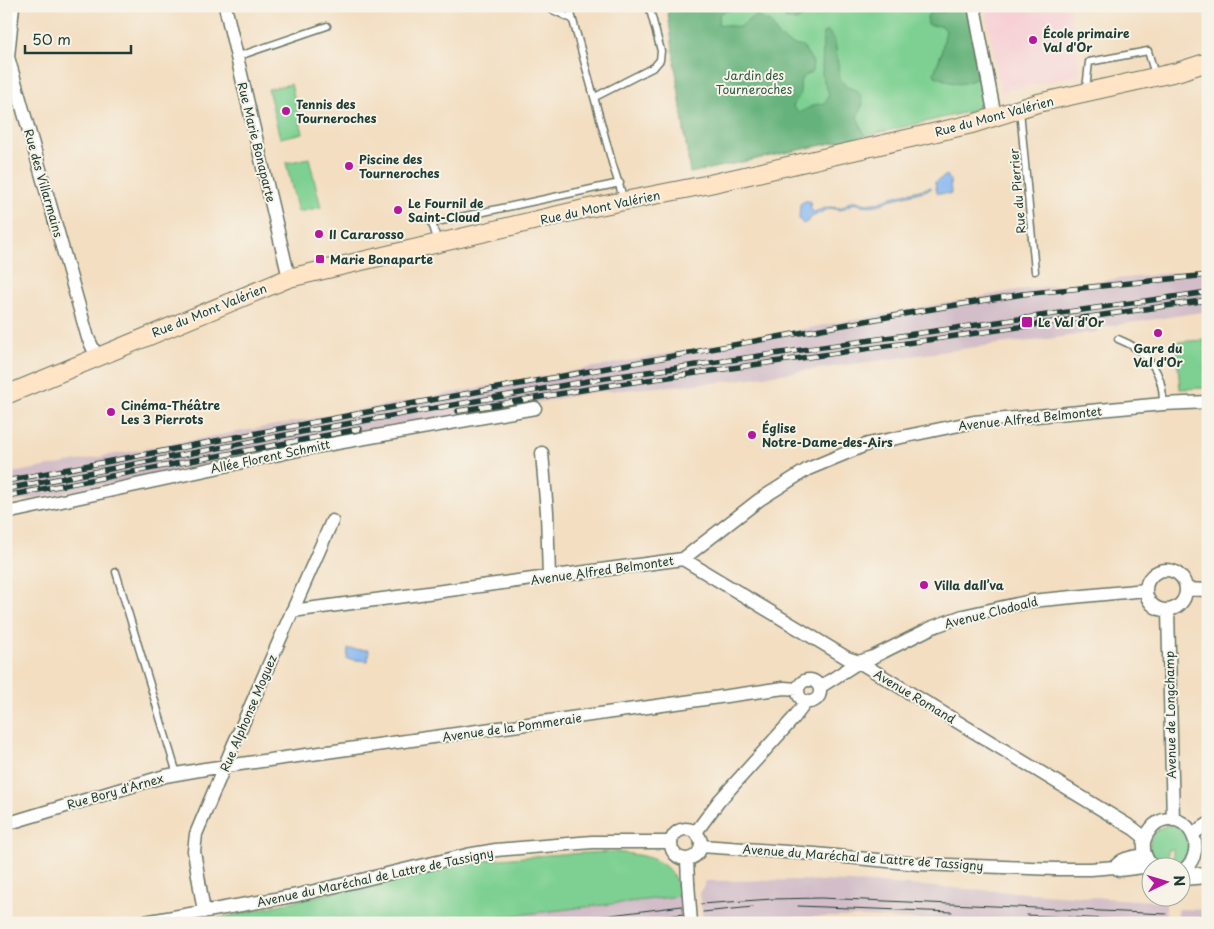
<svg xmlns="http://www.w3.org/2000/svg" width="1214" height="929" font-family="'Playpen Sans',sans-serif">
  <rect width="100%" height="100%" fill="#f7f3e8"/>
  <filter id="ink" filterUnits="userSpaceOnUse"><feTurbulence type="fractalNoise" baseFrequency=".02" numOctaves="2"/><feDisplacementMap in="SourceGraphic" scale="10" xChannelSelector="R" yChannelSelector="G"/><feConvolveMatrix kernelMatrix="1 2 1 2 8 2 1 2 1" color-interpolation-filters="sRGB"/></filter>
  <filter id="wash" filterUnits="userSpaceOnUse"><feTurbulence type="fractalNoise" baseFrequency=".0096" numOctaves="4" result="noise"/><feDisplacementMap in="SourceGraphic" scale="20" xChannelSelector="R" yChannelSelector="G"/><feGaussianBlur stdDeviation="1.12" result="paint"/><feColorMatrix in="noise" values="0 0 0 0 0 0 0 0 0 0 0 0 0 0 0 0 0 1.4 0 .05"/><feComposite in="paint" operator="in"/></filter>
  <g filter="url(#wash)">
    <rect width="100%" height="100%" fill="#f3dec1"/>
    <!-- built -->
    <path fill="#f7cfd4" d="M985,6H1069L1080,74L1001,92Z"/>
    <!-- industrial -->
    <path fill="#d2bdc8" d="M1208,269V311L1097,328V332L1033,341L1006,343L722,382L594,392L299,446L6,504V474L1017,290Z
      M801,880L875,883L1166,902V923H970L867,917H790L711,923L703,920L700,894L706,881Z
      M680,896L683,920L664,923H477L500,917Z
      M1178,909L1208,910V923H1178Z"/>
    <!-- green -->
    <path fill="#7dd091" stroke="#4e8662" d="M667,6H969L985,102L980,109L865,136L690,173Z
      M291,84L303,133L280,138L268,89Z
      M309,158L321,207L298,212L286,163Z
      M1204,340L1205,388L1180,389L1176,342Z
      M1166,825L1181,827L1189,836L1190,853C1185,860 1182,864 1173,866V849H1168L1167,866C1154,863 1144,848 1153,835C1156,830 1161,828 1166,825Z
      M612,852C645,855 674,857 680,896L500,917L477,923H209L208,921L465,862L560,854Z"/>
    <!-- forest -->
    <path fill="#66b27b" stroke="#427858" d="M667,6H743L720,13L718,24L740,27L755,15L771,23L778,36L790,44L803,47L813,62L812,72C795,81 803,81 799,96C798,99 794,103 793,107L799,113L814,105L825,103L829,94L822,76L823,33L828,31L835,41L840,79L847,87L856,90L861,96L863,104L857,117L865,136L690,173Z
      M782,6H804L802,17L796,21L785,18Z
      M945,6H969L981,77C974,79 970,82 964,83C956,86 943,79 935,76L934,73L941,54L946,30L941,26L928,25L927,17L932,10L943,13L945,11Z"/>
    <!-- water -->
    <path fill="#86b7f2" stroke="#527a93" d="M947,175L950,180L951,194L937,193L935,182Z
      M931,187V189L889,200C879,207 865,207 854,203L840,210L831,208L826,210L810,218L807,222L803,224L799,219L800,204L805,201H810L811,210L814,212L828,207L841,208L851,201H856L867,204L881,202L888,198Z
      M348,649L369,650L368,661L347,659Z"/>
  </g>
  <g filter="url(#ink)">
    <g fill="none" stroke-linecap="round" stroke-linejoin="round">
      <defs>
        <path id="lane" d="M544,6L572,19
          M569,6L613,166L624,200
          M236,57L327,26
          M1086,89L1089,62L1148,51L1155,75
          M595,97L654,67L660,60L661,51L649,6
          M1020,110L1035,271
          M438,242L432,223L620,183
          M1118,339C1147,350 1164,372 1163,404
          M116,572L177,774
          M1182,882L1208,880"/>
        <path id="street" d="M13,6L8,57L88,338L97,357
          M225,6L289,278
          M974,6L995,117
          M542,453L547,512L549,577
          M6,513L303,449L535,408
          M683,559L847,658L859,662L1134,829L1145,838
          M1146 590a20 20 0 1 1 40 0a20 20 0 1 1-40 0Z
          M1186,589L1208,590
          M1168,610L1173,820
          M292,611L683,559L759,500L808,469L868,444L974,422L1163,404L1208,402
          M798 691a11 11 0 1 1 22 0a11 11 0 1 1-22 0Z
          M820,687L859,662L873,657L933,627L963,616L1031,601L1146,590
          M6,824L165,776L205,769L784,688L798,689
          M671 844a15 15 0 1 1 30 0a15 15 0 1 1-30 0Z
          M696,832L719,801L793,719L806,702
          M1194,833L1208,824
          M701,846L815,854L919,864L1055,869H1091L1115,867L1119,870L1143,867L1152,869
          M687,859L688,883
          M1153,866C1146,861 1143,851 1144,842C1146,835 1149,830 1154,825C1182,803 1214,848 1182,871
          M1115,867C1122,857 1134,857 1145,855
          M1182,871L1208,876
          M204,912L194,851L195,843L196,834L233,746L332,521
          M139,923L298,895L467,855L496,850L592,842H671"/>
        <path id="secondary" d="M6,395L289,278L584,209L705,185L972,124L1038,103L1177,72L1208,62"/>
      </defs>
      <!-- lane casing -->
      <use href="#lane" stroke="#697565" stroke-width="9"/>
      <!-- street casing -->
      <use href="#street" stroke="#697565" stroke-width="15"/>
      <!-- secondary casing -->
      <use href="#secondary" stroke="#697565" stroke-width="20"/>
      <!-- lane -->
      <use href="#lane" stroke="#fff" stroke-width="6"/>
      <!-- street -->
      <use href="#street" stroke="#fff" stroke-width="12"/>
      <!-- secondary -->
      <use href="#secondary" stroke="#ffe4c6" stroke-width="18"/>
      <!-- tram -->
      <path stroke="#1f3d34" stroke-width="1" d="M701,904L772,899L821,898L1166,914
        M798,906L952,912
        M703,912L753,907
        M1027,915L1167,922
        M1198,916H1208
        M548,923L682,906
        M605,923L684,914"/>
      <defs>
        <path id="rail" d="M458,411L606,386L1208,300
          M6,481L404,405L920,311L1023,294L1208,275
          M6,489L301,432L605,378L1208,292
          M6,496L360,429"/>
      </defs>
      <!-- rail casing -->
      <use href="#rail" stroke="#1f3d34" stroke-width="5.5"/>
      <!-- rail -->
      <use href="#rail" stroke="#f7f3e8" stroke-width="4" stroke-dasharray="11" stroke-linecap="butt"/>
      <defs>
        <path id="street-bridge" d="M688,883L691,923"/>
      </defs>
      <!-- street-bridge casing -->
      <use href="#street-bridge" stroke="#697565" stroke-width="15" stroke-linecap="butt"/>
      <!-- street-bridge -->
      <use href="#street-bridge" stroke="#fff" stroke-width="12"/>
    </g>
  </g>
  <!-- markers -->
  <g fill="#b5179e" stroke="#f7f3e8" stroke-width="2">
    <circle cx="1033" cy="40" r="5"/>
    <circle cx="286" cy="111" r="5"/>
    <circle cx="349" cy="166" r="5"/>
    <circle cx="398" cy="210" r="5"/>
    <circle cx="319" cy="234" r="5"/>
    <rect x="315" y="254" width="10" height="10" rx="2.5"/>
    <rect x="1021" y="316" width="12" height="12" rx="2.5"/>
    <circle cx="1158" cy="333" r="5"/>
    <circle cx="111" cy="412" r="5"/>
    <circle cx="752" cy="435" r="5"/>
    <circle cx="924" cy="585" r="5"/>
  </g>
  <g text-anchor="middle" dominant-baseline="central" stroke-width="4" stroke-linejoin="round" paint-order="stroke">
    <!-- poi labels -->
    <g font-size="12" font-weight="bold" fill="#1f3d34" stroke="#f7f3e8" text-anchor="start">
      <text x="1043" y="33">École primaire<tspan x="1043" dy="14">Val d'Or</tspan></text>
      <text x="296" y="104">Tennis des<tspan x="296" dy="14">Tourneroches</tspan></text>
      <text x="359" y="159">Piscine des<tspan x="359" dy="14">Tourneroches</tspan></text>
      <text x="408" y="203">Le Fournil de<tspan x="408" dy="14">Saint-Cloud</tspan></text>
      <text x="329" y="234">II Cararosso</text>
      <text x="330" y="259">Marie Bonaparte</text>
      <text x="1038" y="322">Le Val d'Or</text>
      <text x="1158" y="348" text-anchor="middle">Gare du<tspan x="1158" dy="14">Val d'Or</tspan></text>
      <text x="121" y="405">Cinéma-Théâtre<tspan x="121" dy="14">Les 3 Pierrots</tspan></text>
      <text x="762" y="428">Église<tspan x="762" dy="14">Notre-Dame-des-Airs</tspan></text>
      <text x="934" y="585">Villa dall’va</text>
    </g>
    <!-- park labels -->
    <g font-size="12" fill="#325a47" stroke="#f7f3e8">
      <text x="754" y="75">Jardin des<tspan x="754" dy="14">Tourneroches</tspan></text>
    </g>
    <!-- street labels -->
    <g font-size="12" fill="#1f3d34" stroke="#f7f3e8">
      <text transform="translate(994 116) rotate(-15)">Rue du Mont Valérien</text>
      <text transform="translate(257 142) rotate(76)">Rue Marie Bonaparte</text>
      <text transform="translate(44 183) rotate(74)">Rue des Villarmains</text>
      <text transform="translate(1017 191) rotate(-95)">Rue du Pierrier</text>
      <text transform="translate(600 207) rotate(-12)">Rue du Mont Valérien</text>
      <text transform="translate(209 310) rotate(-22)">Rue du Mont Valérien</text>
      <text transform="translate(1030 418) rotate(-6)">Avenue Alfred Belmontet</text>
      <text transform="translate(270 456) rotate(-12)">Allée Florent Schmitt</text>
      <text transform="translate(602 570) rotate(-8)">Avenue Alfred Belmontet</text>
      <text transform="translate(991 612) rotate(-14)">Avenue Clodoald</text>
      <text transform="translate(915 696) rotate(31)">Avenue Romand</text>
      <text transform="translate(248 713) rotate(-67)">Rue Alphonse Moguez</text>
      <text transform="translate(1170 715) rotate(-91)">Avenue de Longchamp</text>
      <text transform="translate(512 727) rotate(-8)">Avenue de la Pommeraie</text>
      <text transform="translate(115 791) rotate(-16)">Rue Bory d'Arnex</text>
      <text transform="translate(863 857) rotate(4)">Avenue du Maréchal de Lattre de Tassigny</text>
      <text transform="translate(375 877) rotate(-12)">Avenue du Maréchal de Lattre de Tassigny</text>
    </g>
  </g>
  <!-- margin -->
  <rect width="1214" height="929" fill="none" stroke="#f7f3e8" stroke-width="25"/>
  <!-- north arrow -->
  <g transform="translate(1166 882) rotate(85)"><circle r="24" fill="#f7f3e8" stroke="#a1aaa0"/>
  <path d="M0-4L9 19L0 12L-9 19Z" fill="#b5179e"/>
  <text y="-8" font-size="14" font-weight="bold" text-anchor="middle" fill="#1f3d34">N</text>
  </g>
  <!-- scale -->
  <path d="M25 45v8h106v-8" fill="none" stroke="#1f3d34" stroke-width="2.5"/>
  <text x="32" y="45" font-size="15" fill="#1f3d34" stroke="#f7f3e8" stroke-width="4" paint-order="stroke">50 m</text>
</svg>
